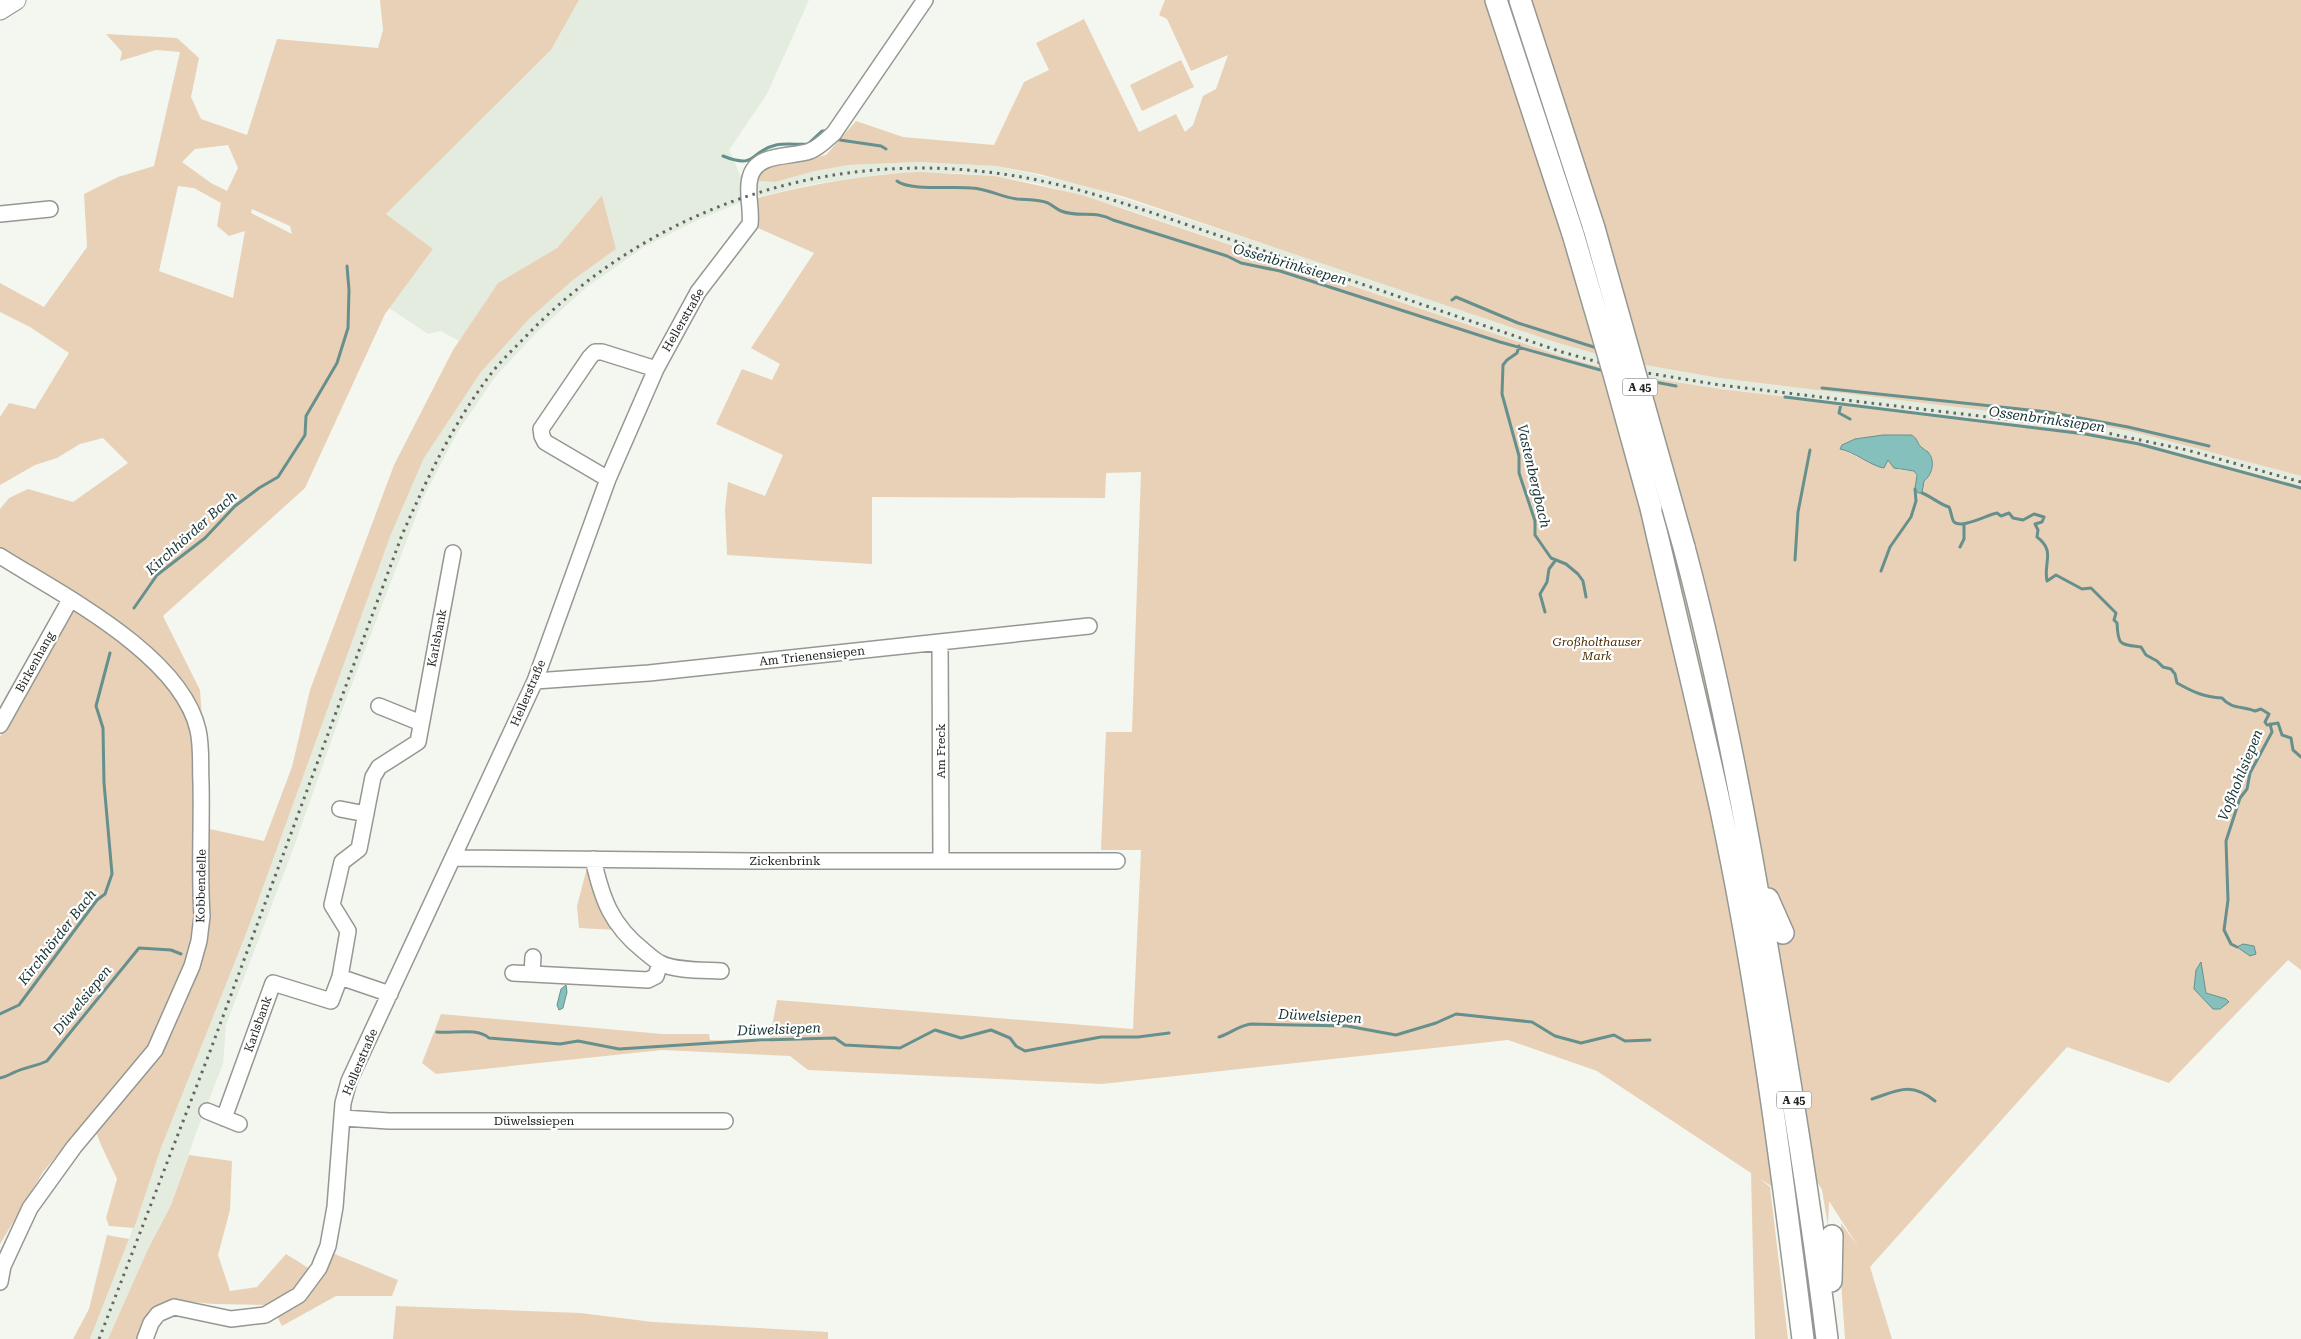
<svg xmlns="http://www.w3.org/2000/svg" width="2301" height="1339" font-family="'Roboto Serif',serif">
  <rect width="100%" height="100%" fill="#f3f7f0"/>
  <!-- built -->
  <path fill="#e4ecdf" d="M579,0H809L767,94L729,150L745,186L747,200L700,219L644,247L587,287L539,330L495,377L457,433L423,498L344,705L292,852L226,1025L223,1064L196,1133L171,1205L148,1249L108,1339H90L129,1239L161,1148L246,934L391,533L424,458L481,372L529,319L573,280L616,249L602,195L557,248L498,283L459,341L441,331L428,334L389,308L433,249L386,214L551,50Z
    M917,162L996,166L1083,185L1406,290L1558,343L1622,361L1719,378L2087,423L2134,432L2301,476V486L2132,440L2088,432L1720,389L1625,374L1561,356L1123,208L1039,184L995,176L952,173L886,174L819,183L756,197L754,183L759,181L775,182L815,171L849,165Z"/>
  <!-- green -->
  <path fill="#e9d1b7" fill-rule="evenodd" d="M380,0H579L551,50L386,214L433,249L385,314L305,488L163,616L200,690L210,829L264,841L292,767L310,690L394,465L453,350L498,283L557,248L602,195L616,249L573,280L529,319L481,372L424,458L391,534L246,934L161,1148L134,1228L109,1226L106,1218L117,1179L101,1145L90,1116L43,1172L0,1244V737L74,596L0,548V509L9,498L28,489L73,502L128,463L103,438L80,444L57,458L35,465L0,485V417L9,403L35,409L69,353L30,327L0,312V283L44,307L87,247L84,194L118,177L154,166L180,52L156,50L120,61L122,52L106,34L177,38L199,58L191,97L201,119L247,135L277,39L378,48L383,30ZM228,145L238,168L227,191L211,183L182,162L195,149ZM178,186L194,188L221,203L217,226L229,236L245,231L233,298L159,271ZM252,209L290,226L292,234L251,213Z
    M1165,0H2301V476L2134,432L2087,423L1719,378L1622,361L1558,343L1125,197L1039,174L996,166L917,162L849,165L815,171L775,182L759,181V173L763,169L826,155L856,121L903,137L994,145L1024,82L1049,70L1036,43L1084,19L1139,132L1176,114L1185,132L1193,125L1203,96L1216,89L1228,55L1191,71L1167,19L1159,15Z
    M1181,60L1194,87L1142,111L1130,85Z
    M919,172L995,176L1082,195L1561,356L1625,374L1720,389L2088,432L2132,440L2301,486V970L2288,960L2169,1083L2067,1047L1870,1267L1892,1339H1845L1841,1282V1223L1859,1248L1829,1201L1828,1226L1822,1190L1816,1180L1780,1192L1759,1178L1770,1187L1788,1339H1755L1751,1173L1597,1071L1508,1040L1102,1084L808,1070L790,1056L662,1050L436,1074L422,1063L441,1014L662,1034H709L710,1040L769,1042L777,1000L1133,1029L1141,850H1101L1106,732H1132L1141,472L1106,473L1105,498L872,497V564L727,555L725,509L728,482L765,496L783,455L716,424L742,369L772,380L780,364L751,348L814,253L758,228L757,198C811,184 864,175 919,172ZM1917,440L1921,447L1927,451L1922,489L1914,471L1899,470L1888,459L1884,468C1877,466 1848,453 1844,450Z
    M588,864L617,930L579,928L577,906Z
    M189,1155L232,1161L230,1210L218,1255L230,1291L257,1287L286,1254L310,1269L325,1250L398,1280L392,1296H336L282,1326L271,1305L214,1304L169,1300L145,1319L138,1339H108L148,1249L171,1205Z
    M107,1235L129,1239L90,1339H73L89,1309Z
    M396,1306L580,1313L653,1322L828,1332V1339H393Z"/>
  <!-- water -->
  <path fill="#85c0bd" stroke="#66908d" d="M1883,435H1911C1918,438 1917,443 1921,447C1923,449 1926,450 1928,452C1936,461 1932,475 1924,481L1922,493H1918L1915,489L1917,475L1914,471L1894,468L1888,460L1884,468C1873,467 1853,451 1840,449L1842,445L1855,439Z
    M2243,944L2254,946L2256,954L2250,956L2237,947Z
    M2201,962L2206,993L2226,999L2229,1002L2220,1009H2213L2194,989L2196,970Z
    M566,985L567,992L563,1008L559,1010L557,1005L561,989Z"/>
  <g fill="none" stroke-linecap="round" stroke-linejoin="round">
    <!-- stream -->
    <path stroke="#66908d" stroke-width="3" d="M840,140L881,146L886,149
      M723,156C758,170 749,151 776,145C787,143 798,145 808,144L822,131H826
      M897,181C909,191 955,186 972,188C988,189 1002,197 1017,199C1028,200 1038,199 1048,203C1052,205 1056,209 1061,211C1078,218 1097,210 1113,220L1227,256L1241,263L1280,271L1500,342L1604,371
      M1452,300L1456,297L1518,323L1600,349
      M1519,346L1517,353L1507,360L1503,365L1502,394L1519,456V473L1535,521V535L1551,558L1566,564L1578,574L1583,581L1586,597
      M1644,380L1676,386
      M1822,388L2048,412L2128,427L2209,446
      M1785,397L2085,434L2139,444L2301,488
      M1841,404L1839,413L1850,419
      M1922,493C1932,497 1939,504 1949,507C1951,511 1952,520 1954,522C1962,529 1987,515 1997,513L2001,516L2009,513L2013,518L2023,520L2034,514L2044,517L2042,522L2035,524L2038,530L2037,537C2056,551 2043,563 2047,581L2056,575L2082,589L2091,588L2116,613L2114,620L2117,623C2118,646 2120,644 2141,647L2146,655L2157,661L2163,667L2171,669L2175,674L2177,683C2193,692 2204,697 2222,698C2231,709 2242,706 2255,711L2261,709L2269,714L2265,722L2267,725L2278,723L2282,735L2291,738L2293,750L2301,757
      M1960,547L1964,539V524
      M1795,560L1798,512L1810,450
      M1881,571L1890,547L1911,517L1916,501L1915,489
      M134,608L157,575L205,538L235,506L259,488L278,477L305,435L306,416L337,363L348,328L349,290L347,266
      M1545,612L1540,594L1547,582L1549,569L1555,561
      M2237,947L2231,944L2224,930L2228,900L2226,841L2240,798L2247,789L2250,773L2272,732L2270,724
      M0,1014L19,1005L97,900L105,894L112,874L104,783L103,728L96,706L110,653
      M437,1032C452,1034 477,1027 489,1038L560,1044L578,1041L619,1049L759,1040L835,1038L845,1045L900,1048L935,1030L961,1038L991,1030L1010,1038L1016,1046L1025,1051L1101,1037H1138L1169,1033
      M1219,1037C1229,1034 1240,1025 1251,1024L1347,1026L1396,1035L1436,1023L1456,1014L1532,1022L1555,1036L1581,1043L1614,1035L1625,1041L1650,1040
      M0,1078C6,1077 10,1074 15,1072C26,1067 37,1066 47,1061L139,948L171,950L181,954
      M1872,1099C1897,1091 1910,1081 1935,1101"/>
    <defs>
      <path id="minor" d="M0,214L50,209
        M608,479L545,442L542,436L541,429L590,357L595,352H602L656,369
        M0,556C62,595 181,655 198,730C202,748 200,766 201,783C202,828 199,872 202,916L199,941L192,966L155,1050L74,1147L30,1208L3,1266L0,1282
        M940,642L941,860
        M535,681L649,673L1089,626
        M379,706L421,723
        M0,725L70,600
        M340,809L366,814
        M453,858L754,861H1117
        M593,859C602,899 611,925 644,951C649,955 654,960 660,963C675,971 704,970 721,971
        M513,973L648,980L656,976L660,963
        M532,974L533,957
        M340,977L390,994
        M207,1111L239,1124
        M224,1118L273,983L331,1001L340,977L348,931L332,905L342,862L359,849L373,777L379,767L418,742L453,553
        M343,1118L389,1121H725
        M145,1339L151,1323L158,1314L174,1307L231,1319L265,1315L299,1295L319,1268L328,1246L335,1207L343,1103L349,1081L535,681L608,479L656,369L698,292L750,224C752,209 746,192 750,178C756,152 790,158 810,151C820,147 826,140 834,133L925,0"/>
      <path id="major" d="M0,10L16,0"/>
      <path id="highway" d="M1496,0L1573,234
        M1520,0L1594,228
        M1651,508C1674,609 1699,709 1721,810C1758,985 1781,1162 1803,1339
        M1684,547C1719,678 1745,813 1767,947C1790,1078 1811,1208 1827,1339
        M1768,899L1783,933
        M1831,1281L1832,1236"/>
    </defs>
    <!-- minor casing -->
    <use href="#minor" stroke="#959892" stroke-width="18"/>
    <!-- major casing -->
    <use href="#major" stroke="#959892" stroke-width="21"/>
    <!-- highway casing -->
    <use href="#highway" stroke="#959892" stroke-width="24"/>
    <!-- minor -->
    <use href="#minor" stroke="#fff" stroke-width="15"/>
    <!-- major -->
    <use href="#major" stroke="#fff" stroke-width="19"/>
    <!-- highway -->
    <use href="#highway" stroke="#fff" stroke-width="21"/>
    <!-- rail -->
    <path stroke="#626560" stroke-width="3" stroke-dasharray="2.5 5" stroke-linecap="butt" d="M99,1339L209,1054L402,535C427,478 453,424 490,375C502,359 518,345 532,330C653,208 824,150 995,173C1077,183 1156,215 1235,241C1344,278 1453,315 1562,352L1623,369L1720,385L2088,429L2187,450L2301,482"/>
    <defs>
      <path id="highway-bridge" d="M1594,228L1684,547
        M1573,234L1614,374L1651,508"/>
    </defs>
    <!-- highway-bridge casing -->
    <use href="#highway-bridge" stroke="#959892" stroke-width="24" stroke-linecap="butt"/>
    <!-- highway-bridge -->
    <use href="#highway-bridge" stroke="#fff" stroke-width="21"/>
  </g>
  <g text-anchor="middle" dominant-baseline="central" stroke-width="4.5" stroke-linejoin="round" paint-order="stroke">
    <!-- shield labels -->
    <g fill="#fff" stroke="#626462" stroke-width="1">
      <rect x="1622.5" y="378.5" width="35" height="17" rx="4"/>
      <rect x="1776.5" y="1091.5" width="35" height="17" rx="4"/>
    </g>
    <g font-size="11" font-weight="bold" fill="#1f211e">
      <text x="1640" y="387">A 45</text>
      <text x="1794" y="1100">A 45</text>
    </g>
    <!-- street labels -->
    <g font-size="12" fill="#1f211e" stroke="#fff">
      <text transform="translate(683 320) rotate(-60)">Hellerstraße</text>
      <text transform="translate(437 638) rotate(-79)">Karlsbank</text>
      <text transform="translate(812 656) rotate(-6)">Am Trienensiepen</text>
      <text transform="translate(35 662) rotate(-61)">Birkenhang</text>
      <text transform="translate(528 693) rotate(-67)">Hellerstraße</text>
      <text transform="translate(941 751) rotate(-90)">Am Freck</text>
      <text x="785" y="861">Zickenbrink</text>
      <text transform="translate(201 886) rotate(-89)">Kobbendelle</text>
      <text transform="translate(258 1024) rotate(-70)">Karlsbank</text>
      <text transform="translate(360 1062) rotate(-67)">Hellerstraße</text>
      <text x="534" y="1121">Düwelssiepen</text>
    </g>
    <!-- park labels -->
    <g font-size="12" font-style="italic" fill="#4c2d00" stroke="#fff">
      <text x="1597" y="642">Großholthauser<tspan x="1597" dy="14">Mark</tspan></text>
    </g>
    <!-- water labels -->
    <g font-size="14" font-style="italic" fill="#153332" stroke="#fff">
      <text transform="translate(1290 264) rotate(16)">Ossenbrinksiepen</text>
      <text transform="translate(2047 419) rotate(8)">Ossenbrinksiepen</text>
      <text transform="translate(1534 476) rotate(77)">Vastenbergbach</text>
      <text transform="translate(191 533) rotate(-42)">Kirchhörder Bach</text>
      <text transform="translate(2240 775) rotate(-68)">Voßhohlsiepen</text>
      <text transform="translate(57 937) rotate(-52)">Kirchhörder Bach</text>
      <text transform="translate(82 1000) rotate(-51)">Düwelsiepen</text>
      <text transform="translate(1320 1016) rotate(3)">Düwelsiepen</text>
      <text transform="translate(779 1029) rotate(-2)">Düwelsiepen</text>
    </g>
  </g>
</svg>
